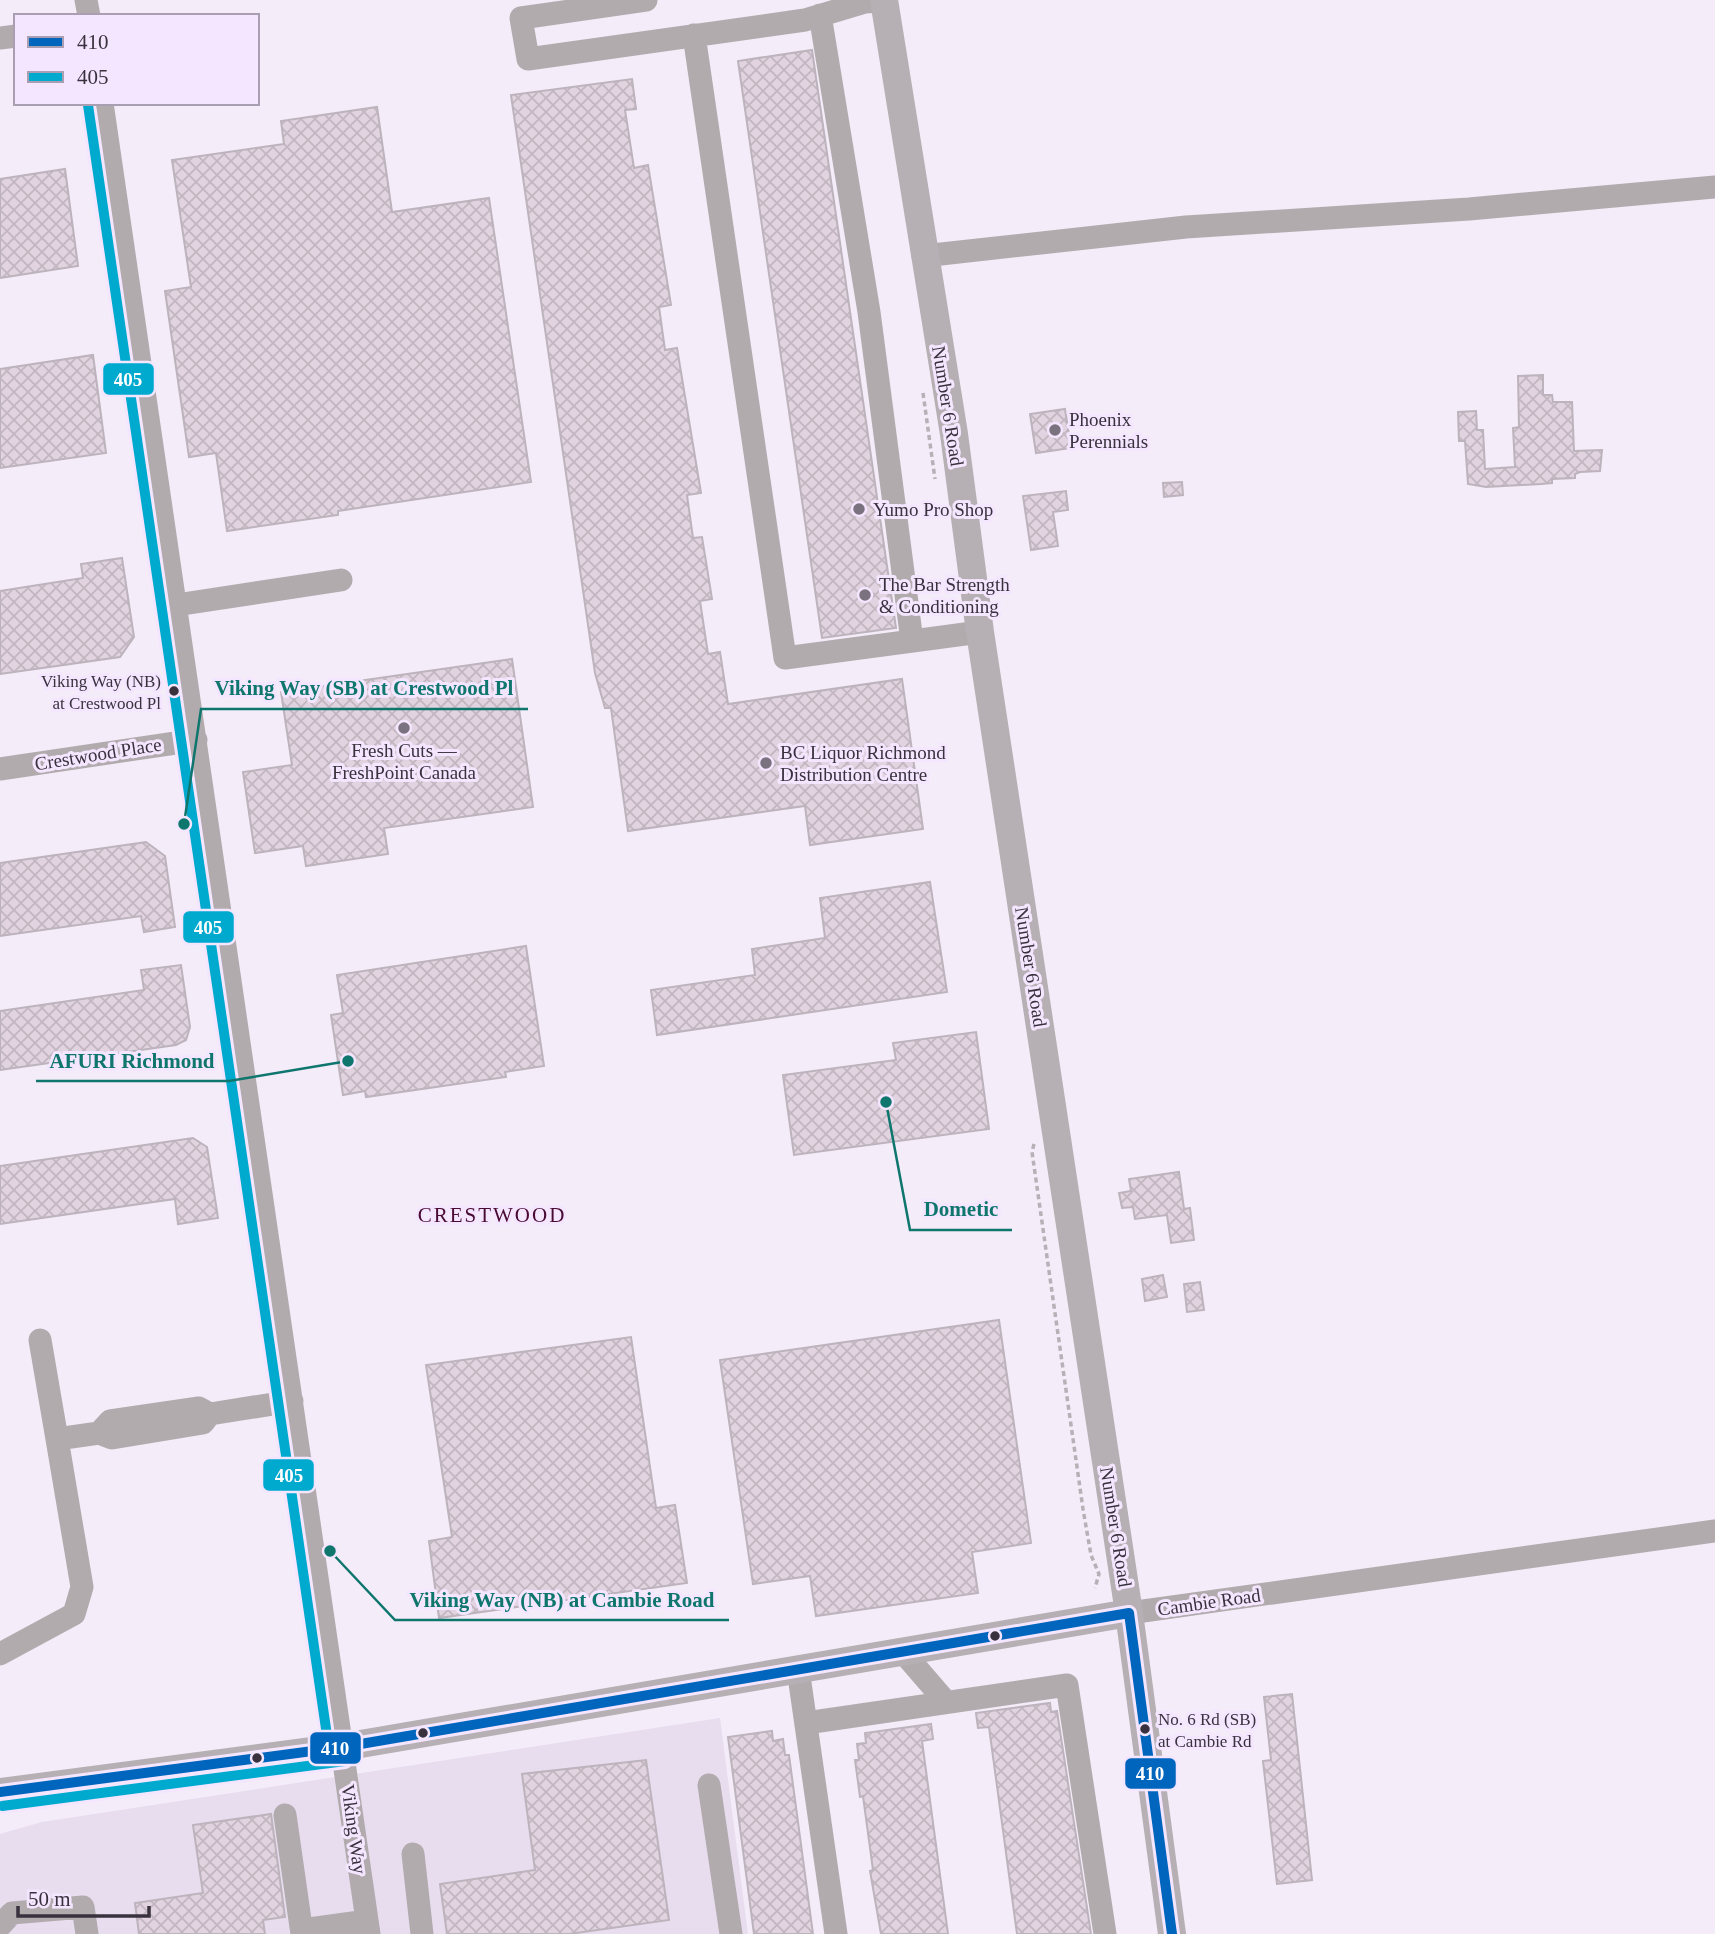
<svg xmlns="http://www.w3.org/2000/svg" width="1715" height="1934" font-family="'Times New Roman',serif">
  <defs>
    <pattern id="building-cross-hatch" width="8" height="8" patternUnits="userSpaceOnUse" patternTransform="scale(1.75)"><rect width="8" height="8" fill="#e1d3df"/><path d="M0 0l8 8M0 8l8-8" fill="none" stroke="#c2b6c0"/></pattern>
  </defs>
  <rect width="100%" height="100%" fill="#f4ecf9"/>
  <!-- commercial -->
  <path fill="#e7ddee" d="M720,1718L748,1934H0V1834L42,1822Z"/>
  <!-- building -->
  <path fill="url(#building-cross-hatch)" stroke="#bcb3bc" stroke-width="2" d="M812,50L896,628L822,638L738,61Z
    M632,79L636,109L625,110L634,168L648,165L671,305L659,307L665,350L677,348L701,493L687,495L693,538L702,537L712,599L700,601L708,654L720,652L728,704L902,679L923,829L810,845L805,806L628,831L611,708H605L595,673L511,95Z
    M377,107L392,212L489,198L531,482L338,511V515L227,531L216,453L189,457L165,291L191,287L172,160L284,144L281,121Z
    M65,169L78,266L0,278V179Z
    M93,355L106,453L0,468V369Z
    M1543,375V395H1552L1553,402H1572L1574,451L1602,450L1600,471L1580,472L1575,474V478L1552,479V483L1541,484L1486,487L1468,484L1465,441H1459L1458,412L1476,411L1477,430H1483L1485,469L1515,467L1513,428L1519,427L1518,376Z
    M1065,409L1071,448L1036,453L1030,414Z
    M1182,482L1183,495L1164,497L1163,483Z
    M1066,491L1068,510L1053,512L1058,546L1031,550L1023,496Z
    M122,558L134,637L120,657L0,674V591L83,578L81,564Z
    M512,659L533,807L384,828L388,854L306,866L303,846L255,853L243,772L292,765L281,692Z
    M146,842L165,856L175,927L144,932L141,916L0,936V863Z
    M930,882L947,992L657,1035L651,990L755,975L752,949L825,938L820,898Z
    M526,946L544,1066L505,1072L506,1077L366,1097L365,1091L343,1095L331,1015L343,1013L337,975Z
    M181,965L190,1027L186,1040L176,1045L0,1070V1011L144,990L141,970Z
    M976,1032L989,1129L794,1155L783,1075L896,1060L893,1043Z
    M193,1138L207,1147L218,1218L178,1224L175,1199L0,1224V1166Z
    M1179,1172L1184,1209L1190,1208L1194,1240L1171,1243L1167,1215L1135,1219L1133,1207L1122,1208L1119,1193L1131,1191L1129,1179Z
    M1163,1275L1167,1297L1145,1301L1142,1279Z
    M1200,1282L1204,1310L1187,1312L1184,1284Z
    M999,1320L1031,1543L972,1552L978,1593L816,1616L810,1576L753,1584L720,1360Z
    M631,1337L656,1508L675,1505L687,1583L439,1618L429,1541L452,1537L426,1365Z
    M1292,1694L1312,1880L1277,1884L1263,1761L1271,1760L1264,1697Z
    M1050,1703L1051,1712L1057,1711L1091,1934H1017L989,1727L978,1728L976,1713Z
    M931,1724L933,1739L922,1741L948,1934H881L870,1871L873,1870L863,1796L860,1797L855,1760H859L857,1744L866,1743L865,1733Z
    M772,1731L773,1741L783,1739L785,1755H789L813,1934H754L728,1737Z
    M646,1760L669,1920L569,1934H447L440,1884L535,1870L522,1774Z
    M271,1814L285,1917L263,1920L265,1934H139L135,1903L203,1893L193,1825Z"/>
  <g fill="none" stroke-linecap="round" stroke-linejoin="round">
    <!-- path -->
    <path stroke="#b7b0b6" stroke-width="3.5" stroke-dasharray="5 3.5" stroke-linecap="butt" d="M923,393L935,479
      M1034,1144L1032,1152L1083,1509L1091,1555L1099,1574L1095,1588"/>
    <!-- minor -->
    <path stroke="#b2abae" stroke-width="23" d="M86,0L89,16
      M646,0L521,18L528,59L805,20L865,2L884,1
      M820,15L869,312L912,641
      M694,35L785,658L980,632
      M0,38L16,36
      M102,103L369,1934
      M923,256L1186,227L1469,209L1715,187
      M176,605L341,580
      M0,769L196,740
      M40,1340L57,1439L99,1433
      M210,1414L203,1423L112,1438L99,1433L110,1421L199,1408L210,1414L292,1401
      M1129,1613L1715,1531
      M902,1651L946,1702
      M0,1654L74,1614L82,1587L57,1439
      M798,1669L836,1934
      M806,1723L1067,1685L1105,1934
      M709,1785L731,1934
      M285,1815L302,1934
      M413,1854L422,1934
      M0,1926L12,1913L83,1907L87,1934
      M302,1930L367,1921"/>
    <!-- major -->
    <path stroke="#b6afb3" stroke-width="28" d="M884,0L954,434L980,632L1129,1613L1172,1934
      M0,1792L343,1747L1129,1613"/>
    <defs>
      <path id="bus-1" d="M1129,1613L1172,1934
        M0,1792L343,1747L1129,1613"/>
      <path id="bus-2" d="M88,105L329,1749
        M2,1806L345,1761"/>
    </defs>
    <!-- bus-1 casing -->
    <use href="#bus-1" stroke="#f5e6ff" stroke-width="16"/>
    <!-- bus-2 casing -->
    <use href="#bus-2" stroke="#f5e6ff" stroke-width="16"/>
    <!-- bus-1 -->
    <use href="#bus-1" stroke="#0065bd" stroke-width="10"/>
    <!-- bus-2 -->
    <use href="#bus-2" stroke="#00a9ce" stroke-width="10"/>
  </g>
  <!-- markers -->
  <g fill="#7a737f" stroke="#f5e6ff" stroke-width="2.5">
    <circle cx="1055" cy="430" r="7"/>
    <circle cx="859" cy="509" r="7"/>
    <circle cx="865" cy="595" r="7"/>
    <circle cx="404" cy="728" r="7"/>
    <circle cx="766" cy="763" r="7"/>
  </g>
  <g fill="#39323e" stroke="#f5e6ff" stroke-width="2.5">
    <circle cx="174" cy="691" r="6"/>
    <circle cx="995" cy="1636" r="6"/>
    <circle cx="1145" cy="1729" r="6"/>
    <circle cx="423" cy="1733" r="6"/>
    <circle cx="257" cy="1758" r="6"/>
  </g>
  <g text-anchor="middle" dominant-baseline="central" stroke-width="6" stroke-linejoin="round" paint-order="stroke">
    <!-- bus labels -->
    <g font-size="17" fill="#39323e" stroke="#f5e6ff" text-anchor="end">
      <text x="161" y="681">Viking Way (NB)<tspan x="161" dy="22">at Crestwood Pl</tspan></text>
      <text x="1158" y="1719" text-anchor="start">No. 6 Rd (SB)<tspan x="1158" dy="22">at Cambie Rd</tspan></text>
    </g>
    <!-- street labels -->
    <g font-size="19" fill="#39323e" stroke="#f5e6ff">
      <text transform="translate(948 406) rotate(81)">Number 6 Road</text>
      <text transform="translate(98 754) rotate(-9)">Crestwood Place</text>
      <text transform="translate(1031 967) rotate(81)">Number 6 Road</text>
      <text transform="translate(1116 1527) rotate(81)">Number 6 Road</text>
      <text transform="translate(1209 1602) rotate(-8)">Cambie Road</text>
      <text transform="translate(354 1829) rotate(82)">Viking Way</text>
    </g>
    <!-- poi labels -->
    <g font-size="19" fill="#39323e" stroke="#f5e6ff" text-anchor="start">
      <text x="1069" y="419">Phoenix<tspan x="1069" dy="22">Perennials</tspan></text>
      <text x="873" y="509">Yumo Pro Shop</text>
      <text x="879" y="584">The Bar Strength<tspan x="879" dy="22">&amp; Conditioning</tspan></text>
      <text x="404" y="750" text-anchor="middle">Fresh Cuts —<tspan x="404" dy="22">FreshPoint Canada</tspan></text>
      <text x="780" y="752">BC Liquor Richmond<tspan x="780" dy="22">Distribution Centre</tspan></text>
    </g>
    <!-- neighbourhood labels -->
    <g font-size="21" letter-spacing="2" fill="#490b31" stroke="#f5e6ff">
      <text x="492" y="1215">CRESTWOOD</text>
    </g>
  </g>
  <!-- callouts -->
  <path fill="none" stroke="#0f766e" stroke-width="2.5" d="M184 824L201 709H528M348 1061L229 1081H36M886 1102L910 1230H1012M330 1551L395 1620H729"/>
  <g fill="#0f766e" stroke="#f5e6ff" stroke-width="2.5">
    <circle cx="184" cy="824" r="7"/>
    <circle cx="348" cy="1061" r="7"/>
    <circle cx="886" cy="1102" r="7"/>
    <circle cx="330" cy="1551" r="7"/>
  </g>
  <g font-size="21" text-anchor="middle" font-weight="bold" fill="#0f766e" stroke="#f5e6ff" stroke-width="6" stroke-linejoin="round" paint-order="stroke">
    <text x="364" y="695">Viking Way (SB) at Crestwood Pl</text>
    <text x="132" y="1068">AFURI Richmond</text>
    <text x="961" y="1216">Dometic</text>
    <text x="562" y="1607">Viking Way (NB) at Cambie Road</text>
  </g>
  <g stroke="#f5e6ff" stroke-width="2.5">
    <rect x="102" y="362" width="53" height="34" rx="7" fill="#00a9ce"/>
    <rect x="182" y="910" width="53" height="34" rx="7" fill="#00a9ce"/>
    <rect x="262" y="1458" width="53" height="34" rx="7" fill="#00a9ce"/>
    <rect x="309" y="1731" width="53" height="34" rx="7" fill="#0065bd"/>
    <rect x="1124" y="1757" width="53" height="33" rx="7" fill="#0065bd"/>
  </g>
  <g font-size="19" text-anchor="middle" font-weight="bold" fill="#fff">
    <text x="128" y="386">405</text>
    <text x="208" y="934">405</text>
    <text x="289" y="1482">405</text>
    <text x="335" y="1755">410</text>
    <text x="1150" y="1780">410</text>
  </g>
  <!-- legend -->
  <rect x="14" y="14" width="245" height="91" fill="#f5e6ff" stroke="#aa9eb2" stroke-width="2"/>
  <rect x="28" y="37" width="35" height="10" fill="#0065bd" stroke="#aa9eb2" stroke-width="2"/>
  <text x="77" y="49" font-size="21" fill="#39323e">410</text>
  <rect x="28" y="72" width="35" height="10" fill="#00a9ce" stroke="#aa9eb2" stroke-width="2"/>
  <text x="77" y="84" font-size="21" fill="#39323e">405</text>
  <!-- scale -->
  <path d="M18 1906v10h131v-10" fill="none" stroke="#39323e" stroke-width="3.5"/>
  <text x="28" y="1906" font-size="21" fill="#39323e" stroke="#f5e6ff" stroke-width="5" paint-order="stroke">50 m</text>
</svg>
